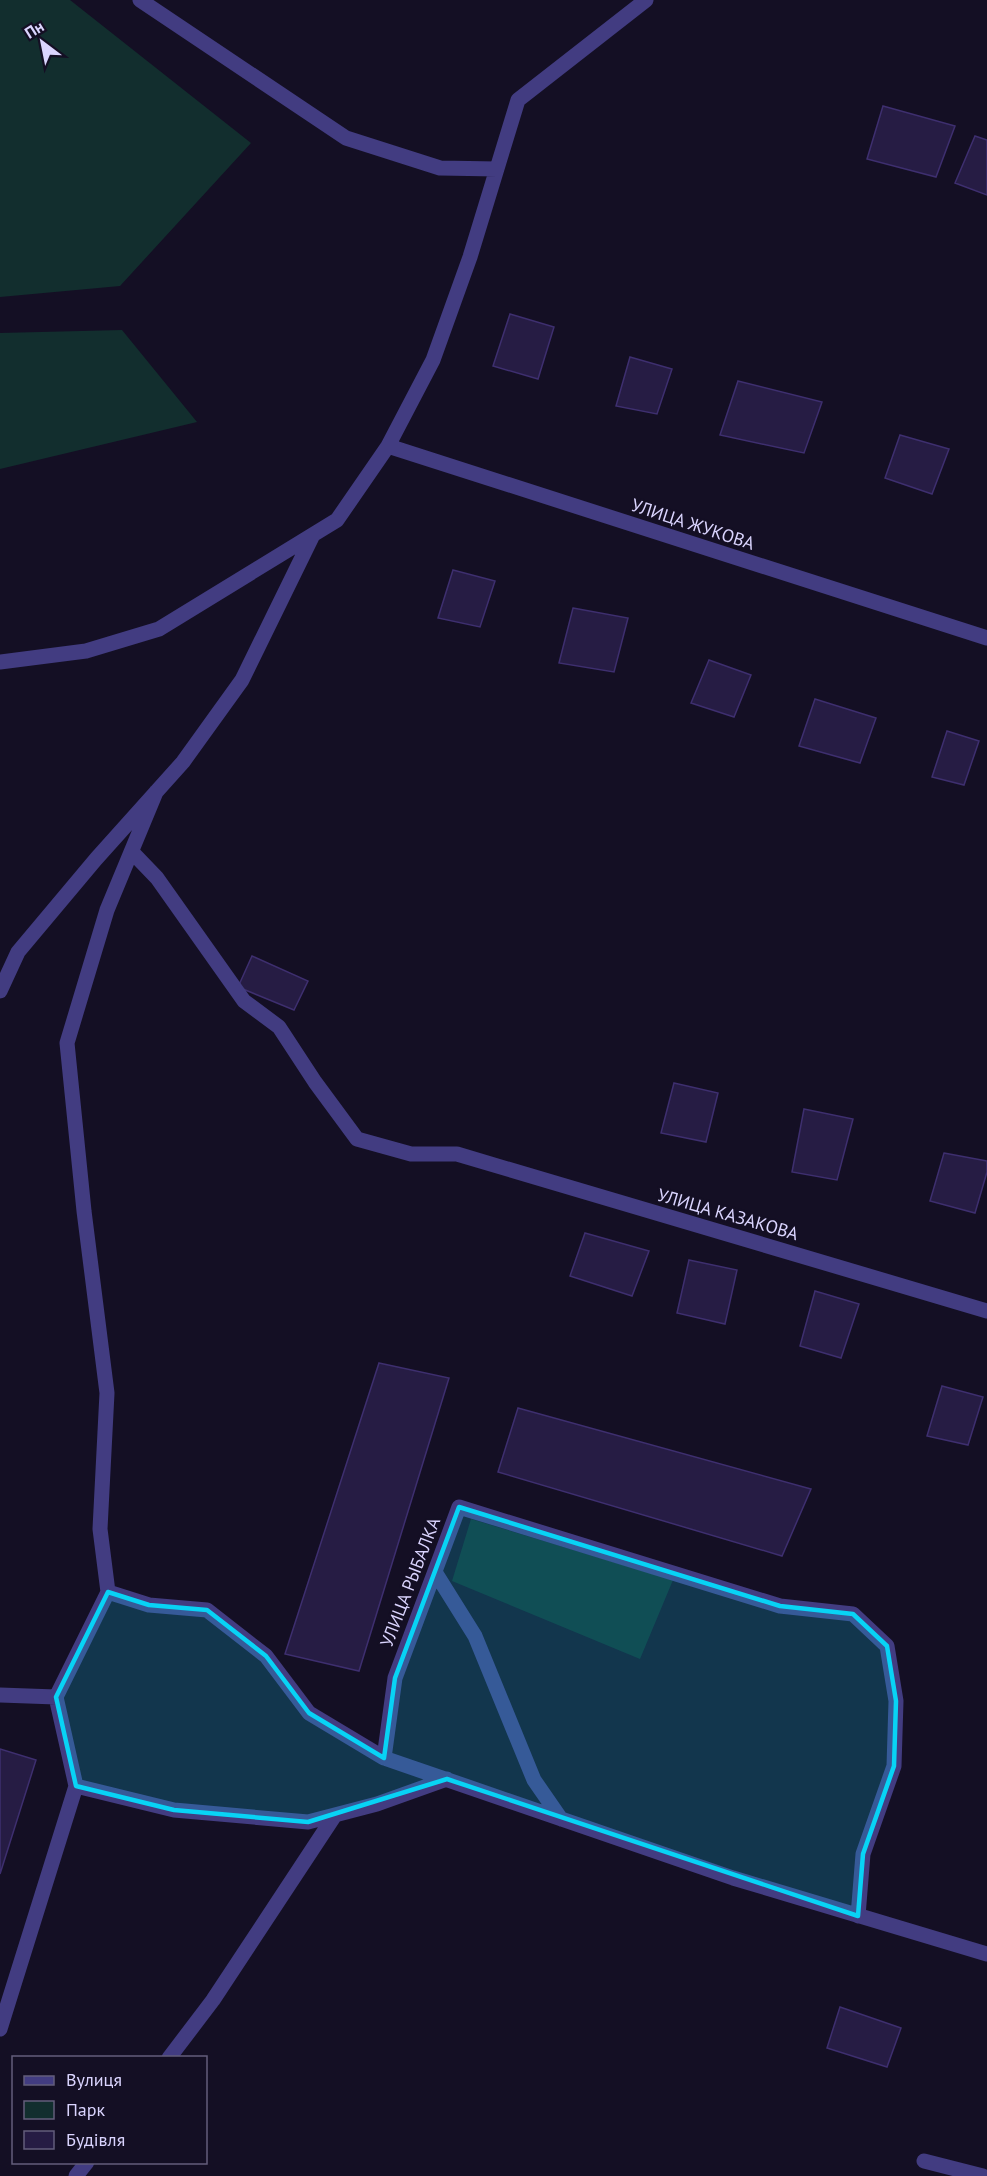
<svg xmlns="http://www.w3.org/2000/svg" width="987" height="2176" font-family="'PT Sans',sans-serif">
  <rect width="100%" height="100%" fill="#140f24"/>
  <!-- green -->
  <path fill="#122e2e" d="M0,0H70L251,143L120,286L0,297Z
    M122,330L197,422L0,469V333Z
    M471,1519L673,1580L640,1659L452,1581Z"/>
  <!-- building -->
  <path fill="#261c44" stroke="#3e2f6f" stroke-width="1.5" d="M883,106L955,126L936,177L867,159Z
    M975,136L987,140V195L955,183Z
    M510,314L554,327L538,379L493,366Z
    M630,357L672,369L657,414L616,406Z
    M738,381L822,402L804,453L720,435Z
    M900,435L949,449L932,494L885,478Z
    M453,570L495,581L480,627L438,618Z
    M573,608L628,618L614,672L559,663Z
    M709,660L751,675L734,717L691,703Z
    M815,699L876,718L860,763L799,746Z
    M947,731L979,741L964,785L932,777Z
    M252,956L308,981L294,1010L238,987Z
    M674,1083L718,1093L706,1142L661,1133Z
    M804,1109L853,1119L837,1180L792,1172Z
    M944,1153L987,1161V1172L975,1213L930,1201Z
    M585,1233L649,1251L632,1296L570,1276Z
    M689,1260L737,1270L725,1324L677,1313Z
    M815,1291L859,1304L841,1358L800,1346Z
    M379,1363L449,1378L359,1671L285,1654Z
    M942,1386L983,1397L968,1445L927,1436Z
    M518,1408L811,1489L782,1556L498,1472Z
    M0,1749L36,1760L0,1874Z
    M840,2007L901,2028L887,2067L827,2048Z"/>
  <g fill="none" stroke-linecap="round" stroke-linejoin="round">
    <!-- minor -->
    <path stroke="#423c81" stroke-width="15" d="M140,0L346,138L440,168L497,169
      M388,446L987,638
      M0,662L86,651L159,629L337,520L388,446L433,360L470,257L518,100L646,0
      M132,852L157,878L244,1001L279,1027L315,1082L357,1139L411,1154H457L987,1311
      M0,991L18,952L96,859L183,762L242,680L312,537
      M435,1572L475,1636L534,1780L561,1819
      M108,1592L100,1529L107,1393L84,1211L67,1043L107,910L156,792
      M0,1695L56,1697
      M76,1786L174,1810L308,1822L377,1804L447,1779
      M858,1916L863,1854L894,1766L896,1701L887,1646L853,1614L780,1606L459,1507L395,1678L384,1758L733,1878L987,1954
      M0,2029L76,1786L56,1697L108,1592L149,1605L207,1610L266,1656L309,1713L384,1758
      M169,2058L213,2000L335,1815
      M924,2161L983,2176
      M76,2176L87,2162"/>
  </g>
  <!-- marked area -->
  <path fill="#08d3f5" fill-opacity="0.2" stroke="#08d3f5" stroke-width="4.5" stroke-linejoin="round" d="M459,1507L780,1606L853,1614L887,1646L896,1701L894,1766L863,1854L858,1916L447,1779L308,1822L174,1810L76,1786L56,1697L108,1592L149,1605L207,1610L266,1656L309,1713L384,1758L395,1678Z"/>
  <g text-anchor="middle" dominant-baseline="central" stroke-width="4.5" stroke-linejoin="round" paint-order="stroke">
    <!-- street labels -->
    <g font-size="18" fill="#dad4fe" stroke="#140f24">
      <text transform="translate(693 524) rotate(18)">УЛИЦА ЖУКОВА</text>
      <text transform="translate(728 1214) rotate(16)">УЛИЦА КАЗАКОВА</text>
      <text transform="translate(410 1582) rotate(-69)">УЛИЦА РЫБАЛКА</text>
    </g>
  </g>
  <!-- legend -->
  <rect x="12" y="2056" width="195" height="108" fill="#140f24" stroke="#635e7b" stroke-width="1.5"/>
  <rect x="24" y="2076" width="30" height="9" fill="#423c81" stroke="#635e7b" stroke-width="1.5"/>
  <text x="66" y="2086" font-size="18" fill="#dad4fe">Вулиця</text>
  <rect x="24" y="2101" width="30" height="18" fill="#122e2e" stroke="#635e7b" stroke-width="1.5"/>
  <text x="66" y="2116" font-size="18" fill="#dad4fe">Парк</text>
  <rect x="24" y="2131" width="30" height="18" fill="#261c44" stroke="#635e7b" stroke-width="1.5"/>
  <text x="66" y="2146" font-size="18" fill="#dad4fe">Будівля</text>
  <!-- north arrow -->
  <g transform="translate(42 42) rotate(328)" stroke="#140f24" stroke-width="4.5" paint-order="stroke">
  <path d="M0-4.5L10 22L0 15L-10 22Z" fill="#dad4fe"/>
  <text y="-9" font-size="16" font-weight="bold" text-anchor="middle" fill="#dad4fe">Пн</text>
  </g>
</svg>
